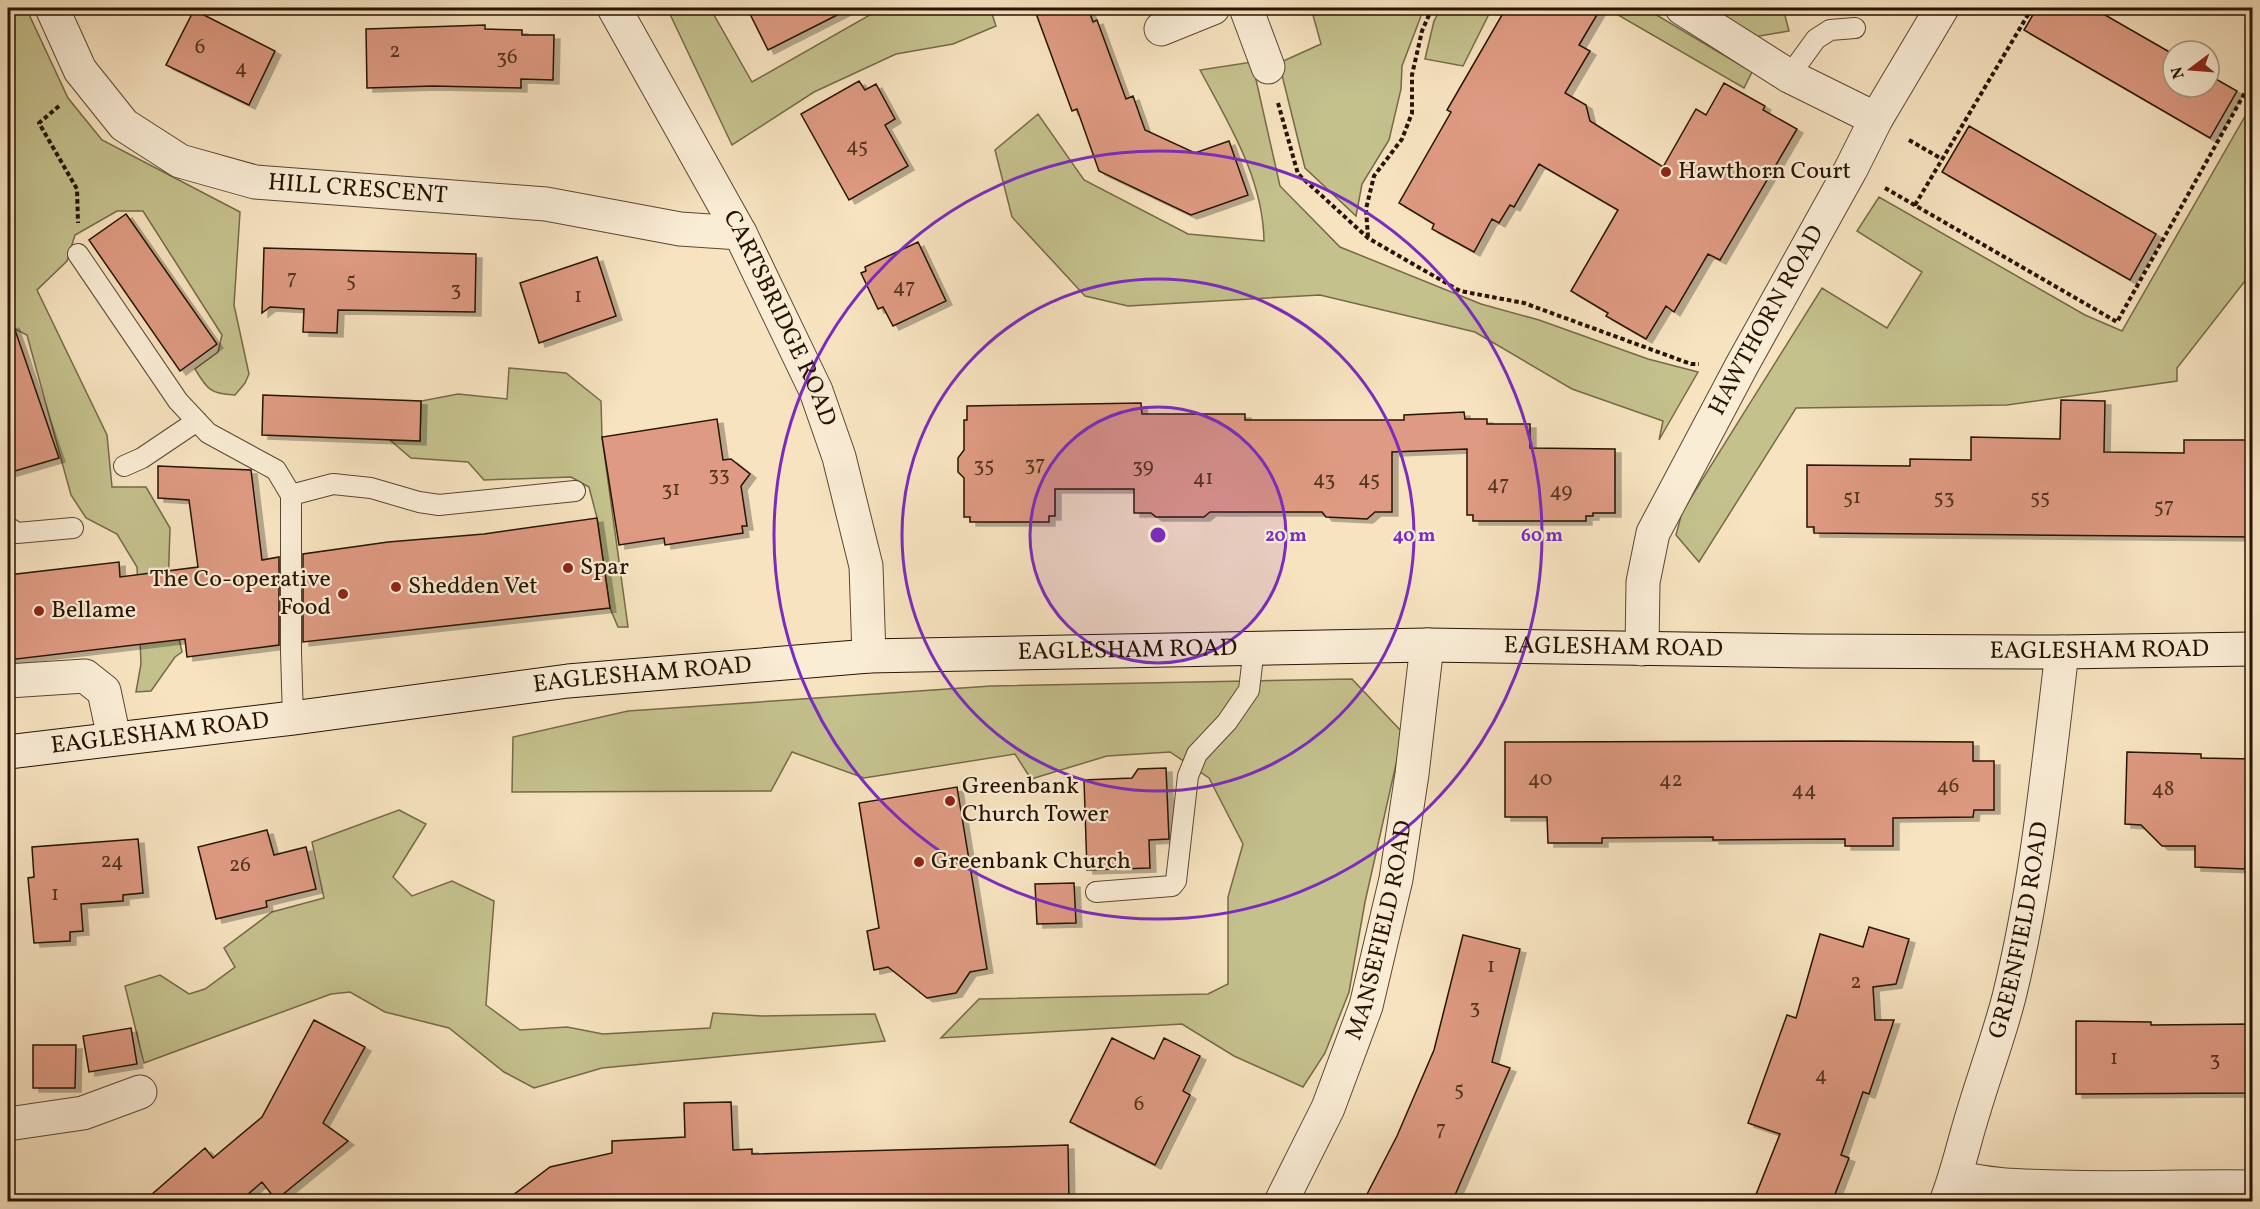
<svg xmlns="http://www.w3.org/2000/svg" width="2260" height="1209" font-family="Vollkorn,serif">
  <defs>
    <filter id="shadow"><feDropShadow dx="6" dy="4" stdDeviation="0" flood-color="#0004"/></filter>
  </defs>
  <rect width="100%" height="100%" fill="#f7e3c0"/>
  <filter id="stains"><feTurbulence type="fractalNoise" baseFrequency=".00333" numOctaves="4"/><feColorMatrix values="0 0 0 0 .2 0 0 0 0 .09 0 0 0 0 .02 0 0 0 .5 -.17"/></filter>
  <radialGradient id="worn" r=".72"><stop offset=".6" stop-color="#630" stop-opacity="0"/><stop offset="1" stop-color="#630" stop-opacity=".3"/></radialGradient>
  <!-- green -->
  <path fill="#c4c18d" stroke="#766a46" stroke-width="1.5" d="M8,8H26L68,98L102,140L240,212L234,305L249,374L245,383L235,395C210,394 207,389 195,369L218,352L222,335L143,211H117L75,235L67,261L37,290L107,435L112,487H146L170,528L168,589L182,652L175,657L151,691L136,692L141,664L137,567L117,534L86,518L71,495L27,335L15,329L8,334Z
    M667,8H710L752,82L882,8H990L996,26L953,44L896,54L814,92L732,145Z
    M1311,8H1424L1402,66L1401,89L1389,140L1362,184L1356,216L1305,168L1279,63L1321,44Z
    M1441,8H1492L1463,66L1425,59L1434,21Z
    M1606,8H1645L1752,72L1744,88Z
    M1711,8H1783L1789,31L1754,37Z
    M1252,62L1280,186L1340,247L1481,304L1539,320L1648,359L1698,372L1659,440L1663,421L1572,389L1475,332L1320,295L1128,306L1085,296L1012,217L995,150L1038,114L1084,180L1188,234L1264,241C1263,178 1229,124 1200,70Z
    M2252,104V272L2177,368V381L2007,405L1796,408L1699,562L1676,535L1682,512L1822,288L1887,328L1922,272L1857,231L1879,197L2085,315L2122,331Z
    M509,368L566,373L601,401L602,437L628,627H618L610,608L597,518L589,487L571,477L484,480L468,462L411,458L390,440L420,441L421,401L458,394L507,399Z
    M1352,679L1403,733L1365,902L1349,992L1325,1053L1303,1087L1234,1056L1182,1024L941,1038L979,999L1208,994L1228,984V897L1243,844L1209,778L1170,752L1107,756L1031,779L1015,754L864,778L792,752L771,791L512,792L513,737L628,711L991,686Z
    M399,810L426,824L393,877L412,896L452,881L494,901L486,1005L520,1030L567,1027L603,1034L710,1028L713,1013L762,1016L875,1014L885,1041L602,1068L534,1088L504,1072L449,1028L385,1012L350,992L331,994L144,1063L125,986L160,975L189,994L205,989L235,967L224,948L272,912L324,898L312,842Z"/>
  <!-- building -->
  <path fill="#de9a82" stroke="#271300" stroke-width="1.5" filter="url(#shadow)" d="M747,8H851L768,50Z
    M1034,8H1088L1093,22L1097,20L1126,99L1133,96L1145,130L1195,153L1229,141L1248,195L1191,215L1099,171L1077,109L1072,111Z
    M1506,8H1601L1579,45L1590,51L1565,93L1586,105L1590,121L1663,167L1696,109L1706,115L1724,83L1765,106L1763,110L1797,129L1720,260L1708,254L1674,312L1666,306L1646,339L1606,316L1608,313L1571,291L1618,210L1539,164L1514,207L1510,205L1499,223L1492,219L1474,252L1432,229L1434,224L1399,203L1451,112L1447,110Z
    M2037,8H2093L2173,54V87H2209V75L2237,91L2210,138L2024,30Z
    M194,10L275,51L249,105L166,65Z
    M485,25V29L522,30V35H554L553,80L521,79V88L433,86L367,88L366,29Z
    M859,81L865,90L876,84L895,119L885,125L908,166L849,200L801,114Z
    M1969,126L2156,234L2130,280L1942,172Z
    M126,214L217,344L180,371L89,240Z
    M918,242L946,301L893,326L883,307L878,309L861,273L866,271L865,267Z
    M264,248L476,254L475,312L338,310L337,333L303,332L304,309L270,307L262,313Z
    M597,257L616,316L539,343L520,283Z
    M13,324L59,458L8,473V325Z
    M263,395L421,401L420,441L262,435Z
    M2061,400L2105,401L2104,452L2184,453V440H2253V537L1814,533V527H1807V465L1910,466V459L1971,460V437L2060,439Z
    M1141,403L1142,414H1245V420H1404V415L1464,412L1465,419H1487V424H1530V448L1615,449V513H1593V516H1586V521H1473V515H1467V449L1392,452V512H1375L1367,519L1326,517L1322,512H1210L1204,517H1156L1151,513H1134V489H1055V516H1049V522H970V517H964V478L958,472V458L964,450V420H967V406Z
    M717,419L723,460L731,459L750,474L741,486L747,526H742L743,533L665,545L664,538L619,545L602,437Z
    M158,466L251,470L262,560L279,557V645L187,657L185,639L8,660V575L119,562L120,577L198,567L189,500L158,498Z
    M597,518L610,608L303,642V554L388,542L484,534Z
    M1840,741L1973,742V761H1994V810H1974L1973,817L1893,818V846H1845V839L1713,840V837L1602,838V843H1548L1547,817H1505V742Z
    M2127,752L2201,754V758L2253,759V829H2246L2245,869L2195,867V846H2162L2141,825L2125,824Z
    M1166,768L1169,839L1149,840L1150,868L1087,870L1084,780L1132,778L1138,769Z
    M957,787L987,969L970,972L956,993L927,998L888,967L874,970L867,931L879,928L859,803Z
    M267,830L274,855L306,847L316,889L266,901L267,907L216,919L198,847Z
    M138,839L143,893L123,895V901L81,904L83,931L70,932V941L34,943L28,878L34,877L32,847Z
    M1074,883L1076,923L1037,924L1035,884Z
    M1869,927L1909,939L1896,984L1873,987L1875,1020H1894L1869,1094L1863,1092L1841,1155L1849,1158L1832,1202H1753L1780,1134L1748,1123L1787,1015L1796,1018L1820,934L1863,947Z
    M1463,935L1520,949L1492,1062L1510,1068L1452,1202H1363L1397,1136L1434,1050Z
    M314,1020L365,1047L323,1123L348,1141L276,1200L262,1182L239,1202H143L205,1148L213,1158L262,1117Z
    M2076,1021L2151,1022V1025L2251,1024V1093L2076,1094Z
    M131,1028L137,1064L89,1072L83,1036Z
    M1112,1038L1154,1059L1164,1038L1200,1056L1183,1091L1190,1095L1155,1165L1070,1122Z
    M33,1045H76L75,1088H33Z
    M731,1102L733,1150L752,1149V1154L1068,1145L1069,1202H504L550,1167L612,1153V1141L685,1137L684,1103Z"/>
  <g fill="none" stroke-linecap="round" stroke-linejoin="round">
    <defs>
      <path id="service" d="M1789,76L1816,39L1830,30L1855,28
        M78,254L178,401L208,433L276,470L291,495
        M124,466L142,458L197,421
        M8,527L17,533L73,528
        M293,718L291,652V495L333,484L371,488L419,502L439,505L575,491
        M1096,892L1172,886L1176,881L1188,776L1197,754L1227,722L1249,690L1254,648"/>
      <g id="minor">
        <path id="s1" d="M52,8L80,70L124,125L180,161L255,182L546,204L680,229L740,233"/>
        <path d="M1246,8L1268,67"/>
        <path d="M1682,8L1789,76L1876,119"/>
        <path d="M1161,29L1213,8"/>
        <path id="s2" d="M1642,649L1643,582L1653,533L1742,365L1851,169L1876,119L1942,8"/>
        <path d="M8,681L85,676L104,691L114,738"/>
        <path d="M8,1124L83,1113L140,1092"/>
        <path d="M1956,1177C1990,1186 2025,1186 2060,1187C2124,1189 2188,1186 2252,1187"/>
        <path id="s3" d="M1281,1202L1328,1108L1366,1006L1396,879L1412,774L1427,645"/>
        <path id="s4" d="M1946,1202C1958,1172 1964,1141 1974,1110C1985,1073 1999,1036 2009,997C2037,884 2048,768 2062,652"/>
      </g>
      <g id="tertiary">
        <path id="s5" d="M614,8L740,233L816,391L839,457L866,566L869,656"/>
      </g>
      <g id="secondary">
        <path id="s6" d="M8,752L293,718L568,681L869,656L1427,645L1805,651L2062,652L2252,649"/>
      </g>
    </defs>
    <!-- service casing -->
    <use href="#service" stroke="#5b4730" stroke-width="22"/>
    <!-- minor casing -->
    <use href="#minor" stroke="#5b4730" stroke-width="35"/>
    <!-- tertiary casing -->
    <use href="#tertiary" stroke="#5b4730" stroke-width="35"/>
    <!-- secondary casing -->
    <use href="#secondary" stroke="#271300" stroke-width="35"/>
    <!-- path -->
    <path stroke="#271300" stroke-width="4" stroke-dasharray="4.5 3" stroke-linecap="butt" d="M1278,103L1298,174L1368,238L1460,291L1524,303L1691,364H1699
      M59,106L39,123L77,189L78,223
      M1909,140L1942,159
      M1885,188L2117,322L2252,80
      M1915,205L2032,8
      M1368,237L1366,209L1374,176L1402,139L1412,113V75L1422,31L1432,8"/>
    <!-- service -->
    <use href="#service" stroke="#faedd6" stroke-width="20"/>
    <!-- minor -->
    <use href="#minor" stroke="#faedd6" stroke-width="33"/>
    <!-- tertiary -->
    <use href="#tertiary" stroke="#faedd6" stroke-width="33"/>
    <!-- secondary -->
    <use href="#secondary" stroke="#faedd6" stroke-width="33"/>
  </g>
  <!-- distance rings -->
  <circle cx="1158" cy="535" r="128" fill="#7b2cbf" fill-opacity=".12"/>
  <g fill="none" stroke="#7b2cbf" stroke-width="3">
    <circle cx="1158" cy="535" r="128"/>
    <circle cx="1158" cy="535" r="256"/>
    <circle cx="1158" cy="535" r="384"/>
  </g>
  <!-- markers -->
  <g fill="#8f2418" stroke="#faedd6" stroke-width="2">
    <circle cx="1666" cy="172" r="6"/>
    <circle cx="568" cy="568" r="6"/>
    <circle cx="396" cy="587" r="6"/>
    <circle cx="343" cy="594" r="6"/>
    <circle cx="39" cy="611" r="6"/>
    <circle cx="950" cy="801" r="6"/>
    <circle cx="919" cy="862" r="6"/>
  </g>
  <g text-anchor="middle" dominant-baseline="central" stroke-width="4.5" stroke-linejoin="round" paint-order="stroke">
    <!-- number labels -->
    <g font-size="21" fill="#553520">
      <text x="200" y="47">6</text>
      <text x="395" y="51">2</text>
      <text x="507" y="57">36</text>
      <text x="241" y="68">4</text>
      <text x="857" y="146">45</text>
      <text x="292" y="278">7</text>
      <text x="351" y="280">5</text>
      <text x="904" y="287">47</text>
      <text x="456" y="289">3</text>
      <text x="578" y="296">1</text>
      <text x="1035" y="464">37</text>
      <text x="984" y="465">35</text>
      <text x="1143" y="466">39</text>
      <text x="719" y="474">33</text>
      <text x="1203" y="478">41</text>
      <text x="1324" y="479">43</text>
      <text x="1369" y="479">45</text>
      <text x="1498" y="484">47</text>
      <text x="671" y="489">31</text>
      <text x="1561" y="491">49</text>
      <text x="1852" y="497">51</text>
      <text x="1944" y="497">53</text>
      <text x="2040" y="497">55</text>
      <text x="2164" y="506">57</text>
      <text x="1540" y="779">40</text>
      <text x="1671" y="780">42</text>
      <text x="1948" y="786">46</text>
      <text x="2163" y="789">48</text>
      <text x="1804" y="790">44</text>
      <text x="112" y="861">24</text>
      <text x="240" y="865">26</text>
      <text x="55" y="894">1</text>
      <text x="1491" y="966">1</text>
      <text x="1856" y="982">2</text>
      <text x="1475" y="1007">3</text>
      <text x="2114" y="1058">1</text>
      <text x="2215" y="1059">3</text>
      <text x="1821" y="1075">4</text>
      <text x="1459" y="1089">5</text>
      <text x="1139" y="1104">6</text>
      <text x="1441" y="1129">7</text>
    </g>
    <!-- poi labels -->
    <g font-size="24" fill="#271300" stroke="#faedd6" text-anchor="start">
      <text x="1678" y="172">Hawthorn Court</text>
      <text x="580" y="568">Spar</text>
      <text x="331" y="580" text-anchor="end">The Co-operative<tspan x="331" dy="28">Food</tspan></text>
      <text x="408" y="587">Shedden Vet</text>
      <text x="51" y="611">Bellame</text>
      <text x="962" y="787">Greenbank<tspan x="962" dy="28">Church Tower</tspan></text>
      <text x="931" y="862">Greenbank Church</text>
    </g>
    <!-- street labels -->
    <g font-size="24" fill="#271300" stroke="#faedd6">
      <text stroke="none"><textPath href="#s1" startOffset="386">HILL CRESCENT</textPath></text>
      <text stroke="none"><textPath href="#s5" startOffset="352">CARTSBRIDGE ROAD</textPath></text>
      <text stroke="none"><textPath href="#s2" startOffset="358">HAWTHORN ROAD</textPath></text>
      <text stroke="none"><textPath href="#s6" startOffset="1611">EAGLESHAM ROAD</textPath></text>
      <text stroke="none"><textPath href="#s6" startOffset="1125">EAGLESHAM ROAD</textPath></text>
      <text stroke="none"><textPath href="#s6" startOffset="2097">EAGLESHAM ROAD</textPath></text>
      <text stroke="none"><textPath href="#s6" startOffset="639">EAGLESHAM ROAD</textPath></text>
      <text stroke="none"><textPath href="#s6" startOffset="153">EAGLESHAM ROAD</textPath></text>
      <text stroke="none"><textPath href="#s3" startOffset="291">MANSEFIELD ROAD</textPath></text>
      <text stroke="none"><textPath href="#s4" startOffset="282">GREENFIELD ROAD</textPath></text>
    </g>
  </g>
  <circle cx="1158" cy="535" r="9" fill="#7b2cbf" stroke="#faedd6" stroke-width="3"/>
  <g font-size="18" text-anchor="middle" font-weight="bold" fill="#7b2cbf" stroke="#faedd6" stroke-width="4.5" stroke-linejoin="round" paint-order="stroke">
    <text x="1286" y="541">20 m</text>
    <text x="1414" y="541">40 m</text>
    <text x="1542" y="541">60 m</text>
  </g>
  <!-- margin -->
  <rect width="2260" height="1209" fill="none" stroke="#f7e3c0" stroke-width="30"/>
  <rect x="9" y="9" width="2242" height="1191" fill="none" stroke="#271300" stroke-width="3"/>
  <rect x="15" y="15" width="2230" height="1179" fill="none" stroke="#271300" stroke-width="1.5"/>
  <!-- north arrow -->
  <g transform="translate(2191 69) rotate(254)"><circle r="28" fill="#faedd6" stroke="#a69680" stroke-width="1.5"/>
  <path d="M0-4.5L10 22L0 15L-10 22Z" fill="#8f2418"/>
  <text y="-9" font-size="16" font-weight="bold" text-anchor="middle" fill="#271300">N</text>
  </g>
  <rect width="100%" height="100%" filter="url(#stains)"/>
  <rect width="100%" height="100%" fill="url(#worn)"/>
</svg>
